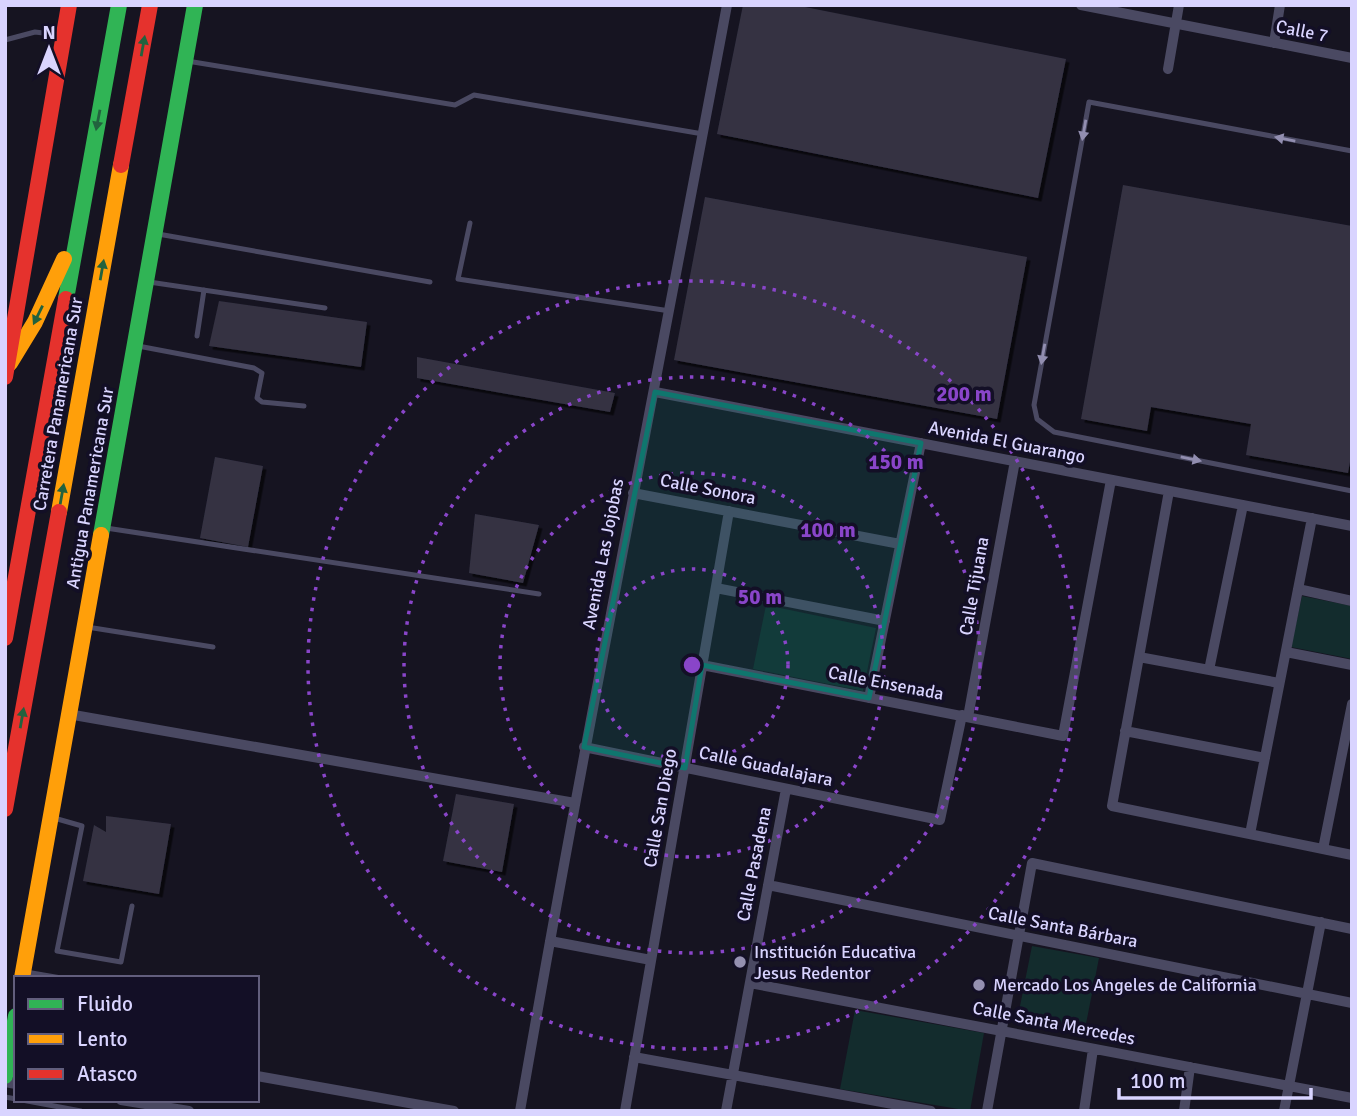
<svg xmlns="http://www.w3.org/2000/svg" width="1357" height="1116" font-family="Signika,sans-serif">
  <defs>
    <filter id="shadow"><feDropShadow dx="3.5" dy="3.5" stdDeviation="0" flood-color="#0009"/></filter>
  </defs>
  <rect width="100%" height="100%" fill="#161421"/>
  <!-- green -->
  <path fill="#132c2d" d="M1302,596L1352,606V659L1291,647Z
    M766,605L876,628L863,691L753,669Z
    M1032,946L1099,958L1084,1034L1017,1021Z
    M855,1010L984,1033L970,1111L840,1089Z"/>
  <!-- building -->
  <path fill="#343243" filter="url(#shadow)" d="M743,5H795L1066,59L1038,198L717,134Z
    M1123,185L1352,226V451L1348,473L1246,455L1251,424L1151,407L1147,431L1081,419Z
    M705,197L1027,257L997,419L674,360Z
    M219,301L367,322L361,367L209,346Z
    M417,357L615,393L610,412L417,378Z
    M215,457L263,466L248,547L200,538Z
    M475,514L539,525L523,583L469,573Z
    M456,794L514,804L502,872L443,861Z
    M106,816L171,824L159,894L83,881L94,825L106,832Z"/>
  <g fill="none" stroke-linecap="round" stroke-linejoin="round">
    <!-- lane -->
    <path stroke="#4a4962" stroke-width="5" d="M5,40L35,32L60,35
      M187,61L455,105L474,95L703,134
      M1352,151L1089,102L1034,405L1037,419L1054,432L1352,491
      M470,223L458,279L670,311
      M158,234L430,282
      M149,282L325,308
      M197,336L204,290
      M138,346L254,368L262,373L257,398L262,402L304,406
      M106,528L539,594
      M87,627L213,647
      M54,818L82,826L57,951L121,962L132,906
      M26,972L61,978
      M5,1097L16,1099
      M22,1100L81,1111"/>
    <!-- street -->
    <path stroke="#4a4962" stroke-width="10" d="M1081,5L1352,58
      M1274,43L1280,5
      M1168,69L1179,5
      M655,392L1352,526
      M1169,491L1112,806L1352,855
      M633,493L900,544
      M716,588L885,621
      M1298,589L1352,601
      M1286,652L1352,665
      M1139,657L1279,683
      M702,665L1063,736L1111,480
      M1209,670L1243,505
      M869,698L921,443
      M68,714L575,803
      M968,717L1015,461
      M1125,731L1265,758
      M584,747L940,820L962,715
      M1250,834L1312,518
      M1323,849L1352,704
      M768,885L1352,1003
      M550,941L651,960
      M750,983L1352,1098
      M634,1057L931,1111
      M257,1076L454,1111
      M5,1082L16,1084
      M121,1100L189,1111
      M520,1111C584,741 658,374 727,5
      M625,1111L729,511
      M726,1111L786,789
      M987,1111L1032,863L1352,929
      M1084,1111L1093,1049
      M1184,1111L1190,1067
      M1284,1111L1321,922"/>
    <!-- fast -->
    <path stroke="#30b455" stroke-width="16" d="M66,299L119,5
      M101,535L195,5
      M5,1076L16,1016"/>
    <!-- slow -->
    <path stroke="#ff9f0a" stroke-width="16" d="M10,363L35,322L64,259
      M59,512L121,165
      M22,978L101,535"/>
    <!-- jam -->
    <path stroke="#e5322d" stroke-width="16" d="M121,165L150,5
      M5,377L69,5
      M5,638L66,299
      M5,809L59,512"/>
  </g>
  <!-- one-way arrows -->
  <defs><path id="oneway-solid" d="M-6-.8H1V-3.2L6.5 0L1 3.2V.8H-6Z" transform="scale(1.75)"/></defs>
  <g fill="#22623e">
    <use href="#oneway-solid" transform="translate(143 46) rotate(-80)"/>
    <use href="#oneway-solid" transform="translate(98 120) rotate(101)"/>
    <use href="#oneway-solid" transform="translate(102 270) rotate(-80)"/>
    <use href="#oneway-solid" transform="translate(38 315) rotate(116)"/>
    <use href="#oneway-solid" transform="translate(62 494) rotate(-80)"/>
    <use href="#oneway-solid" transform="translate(22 718) rotate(-80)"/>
  </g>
  <g fill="#928eb0">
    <use href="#oneway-solid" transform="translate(1084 130) rotate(100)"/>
    <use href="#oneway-solid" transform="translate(1285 139) rotate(-169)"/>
    <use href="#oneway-solid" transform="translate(1043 354) rotate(100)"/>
    <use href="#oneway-solid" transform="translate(1191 459) rotate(11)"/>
  </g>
  <!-- marked area -->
  <path fill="#0f766e" fill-opacity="0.2" stroke="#0f766e" stroke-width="5" stroke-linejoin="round" d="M655,392L921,443L869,698L702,665L685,768L584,747Z"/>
  <!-- distance rings -->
  <g fill="none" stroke="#8945c9" stroke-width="3.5" stroke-dasharray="3.5 7">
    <circle cx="692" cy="665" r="96"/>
    <circle cx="692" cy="665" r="192"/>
    <circle cx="692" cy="665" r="288"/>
    <circle cx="692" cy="665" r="384"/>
  </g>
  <!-- markers -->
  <g fill="#9591b1" stroke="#130f26" stroke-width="2.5">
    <circle cx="740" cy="962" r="7"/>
    <circle cx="979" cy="985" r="7"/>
  </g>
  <g text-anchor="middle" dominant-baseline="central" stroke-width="7" stroke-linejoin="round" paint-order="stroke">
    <!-- street labels -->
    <g font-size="18" fill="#d9d4ff" stroke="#130f26">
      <text transform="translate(1302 31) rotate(11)">Calle 7</text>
      <text transform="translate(58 404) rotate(-80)">Carretera Panamericana Sur</text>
      <text transform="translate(1007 442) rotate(11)">Avenida El Guarango</text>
      <text transform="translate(90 488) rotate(-80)">Antigua Panamericana Sur</text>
      <text transform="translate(708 489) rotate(11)">Calle Sonora</text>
      <text transform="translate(603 554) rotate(-79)">Avenida Las Jojobas</text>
      <text transform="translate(974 586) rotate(-80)">Calle Tijuana</text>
      <text transform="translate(886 683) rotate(11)">Calle Ensenada</text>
      <text transform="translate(766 766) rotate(12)">Calle Guadalajara</text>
      <text transform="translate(660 808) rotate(-80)">Calle San Diego</text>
      <text transform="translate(754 864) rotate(-79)">Calle Pasadena</text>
      <text transform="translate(1063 927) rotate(11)">Calle Santa Bárbara</text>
      <text transform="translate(1054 1023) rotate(11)">Calle Santa Mercedes</text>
    </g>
    <!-- poi labels -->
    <g font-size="18" fill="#d9d4ff" stroke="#130f26" text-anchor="start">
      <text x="754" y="952">Institución Educativa<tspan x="754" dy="21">Jesus Redentor</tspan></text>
      <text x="993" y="985">Mercado Los Angeles de California</text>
    </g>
  </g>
  <circle cx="692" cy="665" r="10" fill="#8945c9" stroke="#130f26" stroke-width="3.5"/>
  <g font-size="21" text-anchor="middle" font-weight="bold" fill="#8945c9" stroke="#130f26" stroke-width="7" stroke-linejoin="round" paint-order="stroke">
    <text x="964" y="401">200 m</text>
    <text x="896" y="469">150 m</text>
    <text x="828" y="537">100 m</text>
    <text x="760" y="604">50 m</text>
  </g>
  <!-- border -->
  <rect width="1357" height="1116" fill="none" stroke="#d9d4ff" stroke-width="14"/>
  <!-- legend -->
  <rect x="14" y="976" width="245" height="126" fill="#130f26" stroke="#625e7d" stroke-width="2"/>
  <rect x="28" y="999" width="35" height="10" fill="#30b455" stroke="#625e7d" stroke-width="2"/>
  <text x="77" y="1011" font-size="21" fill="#d9d4ff">Fluido</text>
  <rect x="28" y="1034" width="35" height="10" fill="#ff9f0a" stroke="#625e7d" stroke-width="2"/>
  <text x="77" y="1046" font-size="21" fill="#d9d4ff">Lento</text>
  <rect x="28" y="1069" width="35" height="10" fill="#e5322d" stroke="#625e7d" stroke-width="2"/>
  <text x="77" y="1081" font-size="21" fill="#d9d4ff">Atasco</text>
  <!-- north arrow -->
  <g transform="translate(49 49)" stroke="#130f26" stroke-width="5" paint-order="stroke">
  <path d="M0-5L12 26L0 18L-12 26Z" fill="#d9d4ff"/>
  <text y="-10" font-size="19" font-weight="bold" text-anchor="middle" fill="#d9d4ff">N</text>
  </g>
  <!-- scale -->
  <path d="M1119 1088v10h192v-10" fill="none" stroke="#d9d4ff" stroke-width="3.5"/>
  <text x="1130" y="1088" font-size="21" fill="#d9d4ff" stroke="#130f26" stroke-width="5" paint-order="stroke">100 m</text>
</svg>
